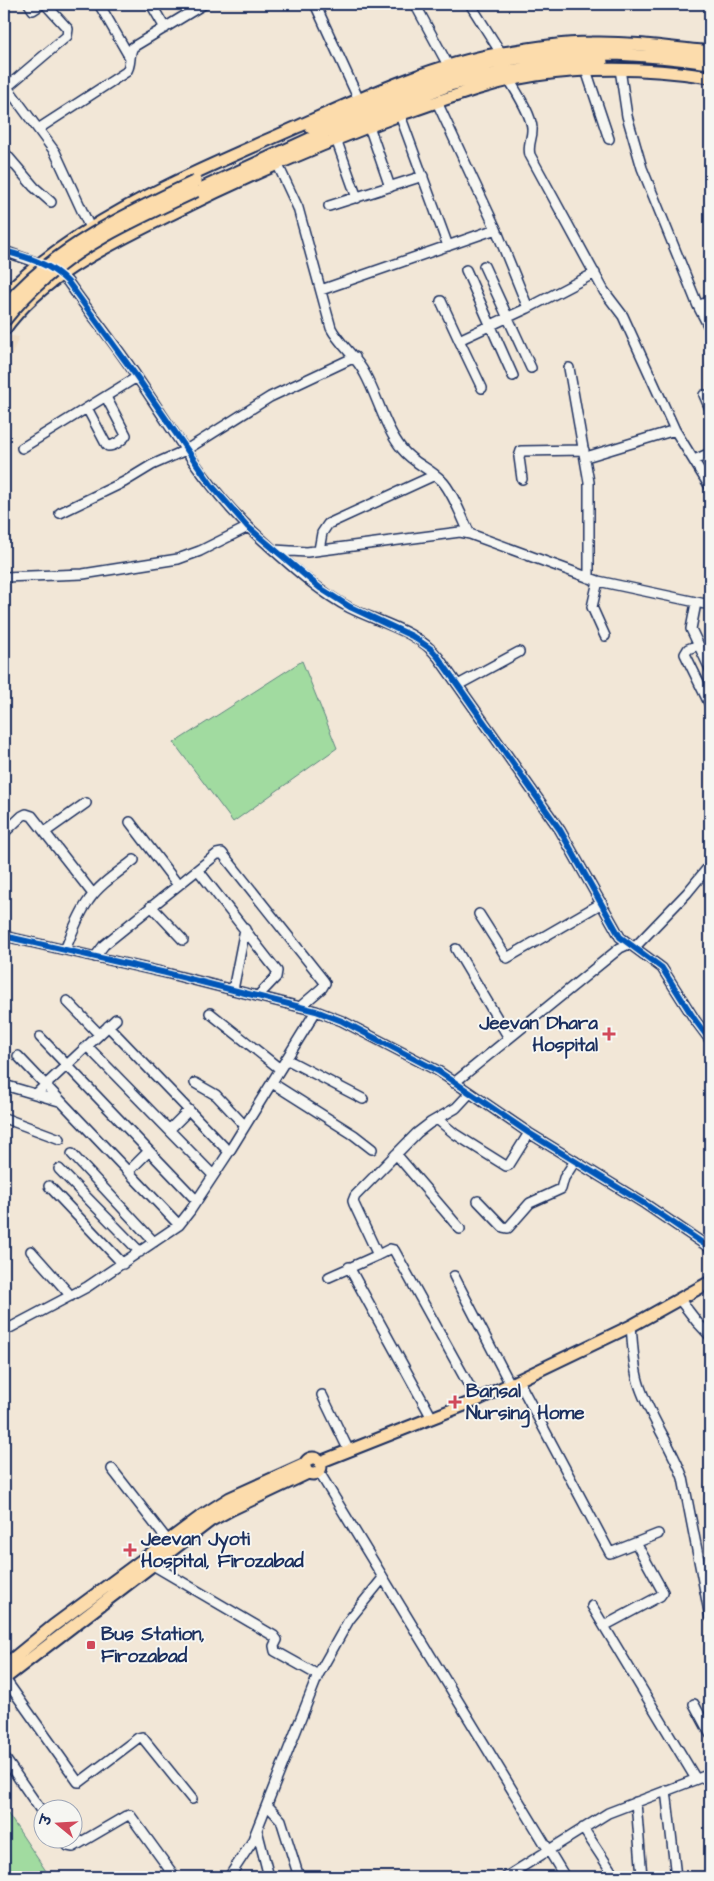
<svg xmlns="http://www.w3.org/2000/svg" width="714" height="1881" font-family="'Architects Daughter','Playpen Sans Deva',sans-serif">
  <rect width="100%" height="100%" fill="#f2e7d7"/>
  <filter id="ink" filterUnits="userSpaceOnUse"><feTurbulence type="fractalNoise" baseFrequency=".02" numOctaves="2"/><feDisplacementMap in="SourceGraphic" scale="10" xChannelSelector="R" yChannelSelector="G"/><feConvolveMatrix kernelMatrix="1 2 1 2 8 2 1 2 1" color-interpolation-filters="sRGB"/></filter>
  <g filter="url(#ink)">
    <!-- built -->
    <path fill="#efddc4" d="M4,335L19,337L4,374Z"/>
    <!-- green -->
    <path fill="#a1dba0" stroke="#5e857f" d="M302,661L337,748L233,822L174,743Z
      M4,1808L50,1877H4Z"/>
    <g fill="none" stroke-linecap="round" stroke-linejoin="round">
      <defs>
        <path id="minor" d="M29,4L33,10L42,4
          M99,4L129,56
          M151,4L165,28
          M315,4L359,100
          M415,4L449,67
          M470,4L501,53
          M708,4L710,9
          M620,69L627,116L642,168L698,306L710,329
          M586,70L609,139
          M510,81C517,93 531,114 532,128C533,138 527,144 530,155L604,291L623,316L675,430L710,487
          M4,83L55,152L90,228
          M7,87L67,36L68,29L45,4
          M437,102L496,229L528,308
          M400,115L448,246
          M369,126L390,187
          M38,129L126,72C132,65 128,55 133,47L204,4
          M336,139L357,198
          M4,152L34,187L51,202
          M277,163L298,208L331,328C340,345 356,356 365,374C378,398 385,428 402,449C413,463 429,468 441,480C452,490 463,520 470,534
          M329,206L423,176
          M4,251L44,265
          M484,266L531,368
          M466,270L513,376
          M58,272L68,282C91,315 117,346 139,380C175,433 209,492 258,536C286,561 316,590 350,608C380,623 416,630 438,657L560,830L620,937L662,968L695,1020L710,1040
          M321,290L496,229
          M441,301L459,340
          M698,306L710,301
          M569,368L589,482V578
          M482,388L459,340L528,308L595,273
          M704,395L710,409
          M87,408L106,444L108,446C114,446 123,440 126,435L106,397
          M22,448L137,377
          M586,457L675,430
          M694,460L710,453
          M522,479L519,457L521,451L584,450
          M60,513L124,482L152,465L186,450L270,397L355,357
          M274,550L307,552L460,532L470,534L598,581L710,605
          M319,550L322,533L328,524L435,475
          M4,577L83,574L178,559L200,551L248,527
          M598,581L592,607L605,636
          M696,603L691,629L710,669
          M698,645L688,649L685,654L710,705
          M458,685L519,652
          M130,822L178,885
          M45,832L86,803
          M4,833L22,816L26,814L32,816L93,894
          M198,870L277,971L276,977L258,996
          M151,906L183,940
          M479,914L507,958L602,903
          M4,936L166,973L316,1011L342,1021L438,1071L529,1133L645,1204L710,1248
          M635,947L687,893L710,865
          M456,949L509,1038
          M65,950C72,933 78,915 89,900C100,884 119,872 134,860
          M95,957L104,945L217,854L222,853L323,980L325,983L322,988L300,1007
          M233,990L245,929
          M67,1001L99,1034
          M210,1013L280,1069
          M108,1026L229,1152
          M40,1037L197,1201
          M87,1046L213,1175
          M18,1056L179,1225
          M286,1059L363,1099
          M195,1083L216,1095L245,1126
          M272,1083L354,1135L372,1149
          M454,1083L620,948L629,944
          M4,1085L59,1101
          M36,1094L116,1019
          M4,1118L60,1139
          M437,1119L455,1134L506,1166L509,1165L529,1133
          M169,1130L189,1110
          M72,1154L154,1242
          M396,1154L460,1229
          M59,1169L140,1252
          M128,1172L149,1151
          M49,1186L123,1264
          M478,1201L503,1227L508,1228L530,1203L561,1189L564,1178L575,1161
          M31,1251L71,1296
          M376,1256L390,1249L394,1250L477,1400
          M349,1267L432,1418
          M454,1276L510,1384
          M329,1277L376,1256L377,1253L354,1204L353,1201L355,1196L417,1133L430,1123L456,1108L470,1093
          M680,1300L697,1322L710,1336
          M631,1326C633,1346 633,1368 640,1387C651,1419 672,1447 683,1478L710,1617
          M4,1331L87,1287L179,1225L190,1211L229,1152L316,1011
          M518,1380L610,1553L658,1534
          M322,1395L349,1451
          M112,1469L168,1541
          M319,1472L565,1877
          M153,1565L274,1636L277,1640L274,1646L275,1651L318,1675
          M592,1606L696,1779
          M604,1626L660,1596L663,1592L636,1543
          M5,1679L78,1782H80L138,1738L142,1737L192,1799
          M694,1704L710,1734
          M4,1757L42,1812
          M666,1790L676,1877
          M636,1802L642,1877
          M267,1805L281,1820L299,1877
          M583,1828L615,1877
          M257,1830L269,1877
          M61,1838L68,1846L73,1847L126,1816L130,1815L175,1877
          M229,1877L252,1842L318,1675L349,1620L383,1578
          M506,1877L608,1813L710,1774"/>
        <path id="major" d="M311,128C339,116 368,106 396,95C438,79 483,62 528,57C589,50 650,55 710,63
          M196,191L327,131L450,85L503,72L561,63L602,62
          M4,295C85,216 194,173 297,127C362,98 431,65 503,53C532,48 562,43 591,43C631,42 671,48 710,52
          M4,330C44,274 111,244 171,214C246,176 323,143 402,114C446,99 490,82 536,75C594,66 652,68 710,77
          M305 1466a8 8 0 1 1 16 0a8 8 0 1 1-16 0Z
          M320,1462L477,1400L631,1326L710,1282
          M4,1666L53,1626L203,1515L230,1498L305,1464
          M4,1679L210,1521L232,1509L308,1473"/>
      </defs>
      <!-- minor casing -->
      <use href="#minor" stroke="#1b2f5e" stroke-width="12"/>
      <!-- major casing -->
      <use href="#major" stroke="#1b2f5e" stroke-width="15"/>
      <!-- minor -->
      <use href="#minor" stroke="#f6f6f2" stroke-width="9"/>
      <!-- major -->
      <use href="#major" stroke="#fcdcac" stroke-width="11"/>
      <defs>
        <path id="major-bridge" d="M4,307C53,248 128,213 196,181
          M4,321C16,306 29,292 44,279C87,240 144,216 196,191"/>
      </defs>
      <!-- major-bridge casing -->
      <use href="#major-bridge" stroke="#1b2f5e" stroke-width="15" stroke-linecap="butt"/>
      <!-- major-bridge -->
      <use href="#major-bridge" stroke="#fcdcac" stroke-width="11"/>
      <defs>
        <path id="cycleway" d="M4,251C27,257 51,264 68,282L137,377L212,486L248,527L320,588L350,607L412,636L431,649L438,657L560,830L620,937L662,968L695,1020L710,1040
          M4,936L166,973L316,1011L342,1021L438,1071L529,1133L645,1204L710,1248"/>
      </defs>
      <!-- cycleway casing -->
      <use href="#cycleway" stroke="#f6f6f2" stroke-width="9"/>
      <!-- cycleway -->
      <use href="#cycleway" stroke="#0057b8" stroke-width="6"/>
    </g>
  </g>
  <!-- markers -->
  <g fill="#d1495b" stroke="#f6f6f2" stroke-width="2">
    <path d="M606.5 1026.5h5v5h5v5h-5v5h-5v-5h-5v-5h5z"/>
    <path d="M452.5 1394.5h5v5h5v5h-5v5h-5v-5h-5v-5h5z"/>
    <path d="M127.5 1542.5h5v5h5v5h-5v5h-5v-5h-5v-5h5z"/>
    <rect x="86" y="1640" width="10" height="10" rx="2.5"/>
  </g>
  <g text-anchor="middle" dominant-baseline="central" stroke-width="4" stroke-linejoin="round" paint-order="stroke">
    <!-- poi labels -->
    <g font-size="19" font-weight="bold" fill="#1b2f5e" stroke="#f6f6f2" text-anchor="start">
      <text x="598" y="1023" text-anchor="end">Jeevan Dhara<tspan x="598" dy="22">Hospital</tspan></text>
      <text x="466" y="1391">Bansal<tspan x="466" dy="22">Nursing Home</tspan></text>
      <text x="141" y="1539">Jeevan Jyoti<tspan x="141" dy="22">Hospital, Firozabad</tspan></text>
      <text x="101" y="1634">Bus Station,<tspan x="101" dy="22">Firozabad</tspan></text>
    </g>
  </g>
  <!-- margin -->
  <rect width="714" height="1881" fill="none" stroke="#f6f6f2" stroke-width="20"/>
  <rect x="10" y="10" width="694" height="1861" fill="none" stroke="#1b2f5e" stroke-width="2" filter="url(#ink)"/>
  <!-- north arrow -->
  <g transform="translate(58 1824) rotate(288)"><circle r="24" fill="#f6f6f2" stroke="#9ea6b7"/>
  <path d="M0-4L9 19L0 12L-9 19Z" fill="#d1495b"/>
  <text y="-8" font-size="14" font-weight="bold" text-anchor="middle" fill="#1b2f5e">उ</text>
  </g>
</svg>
